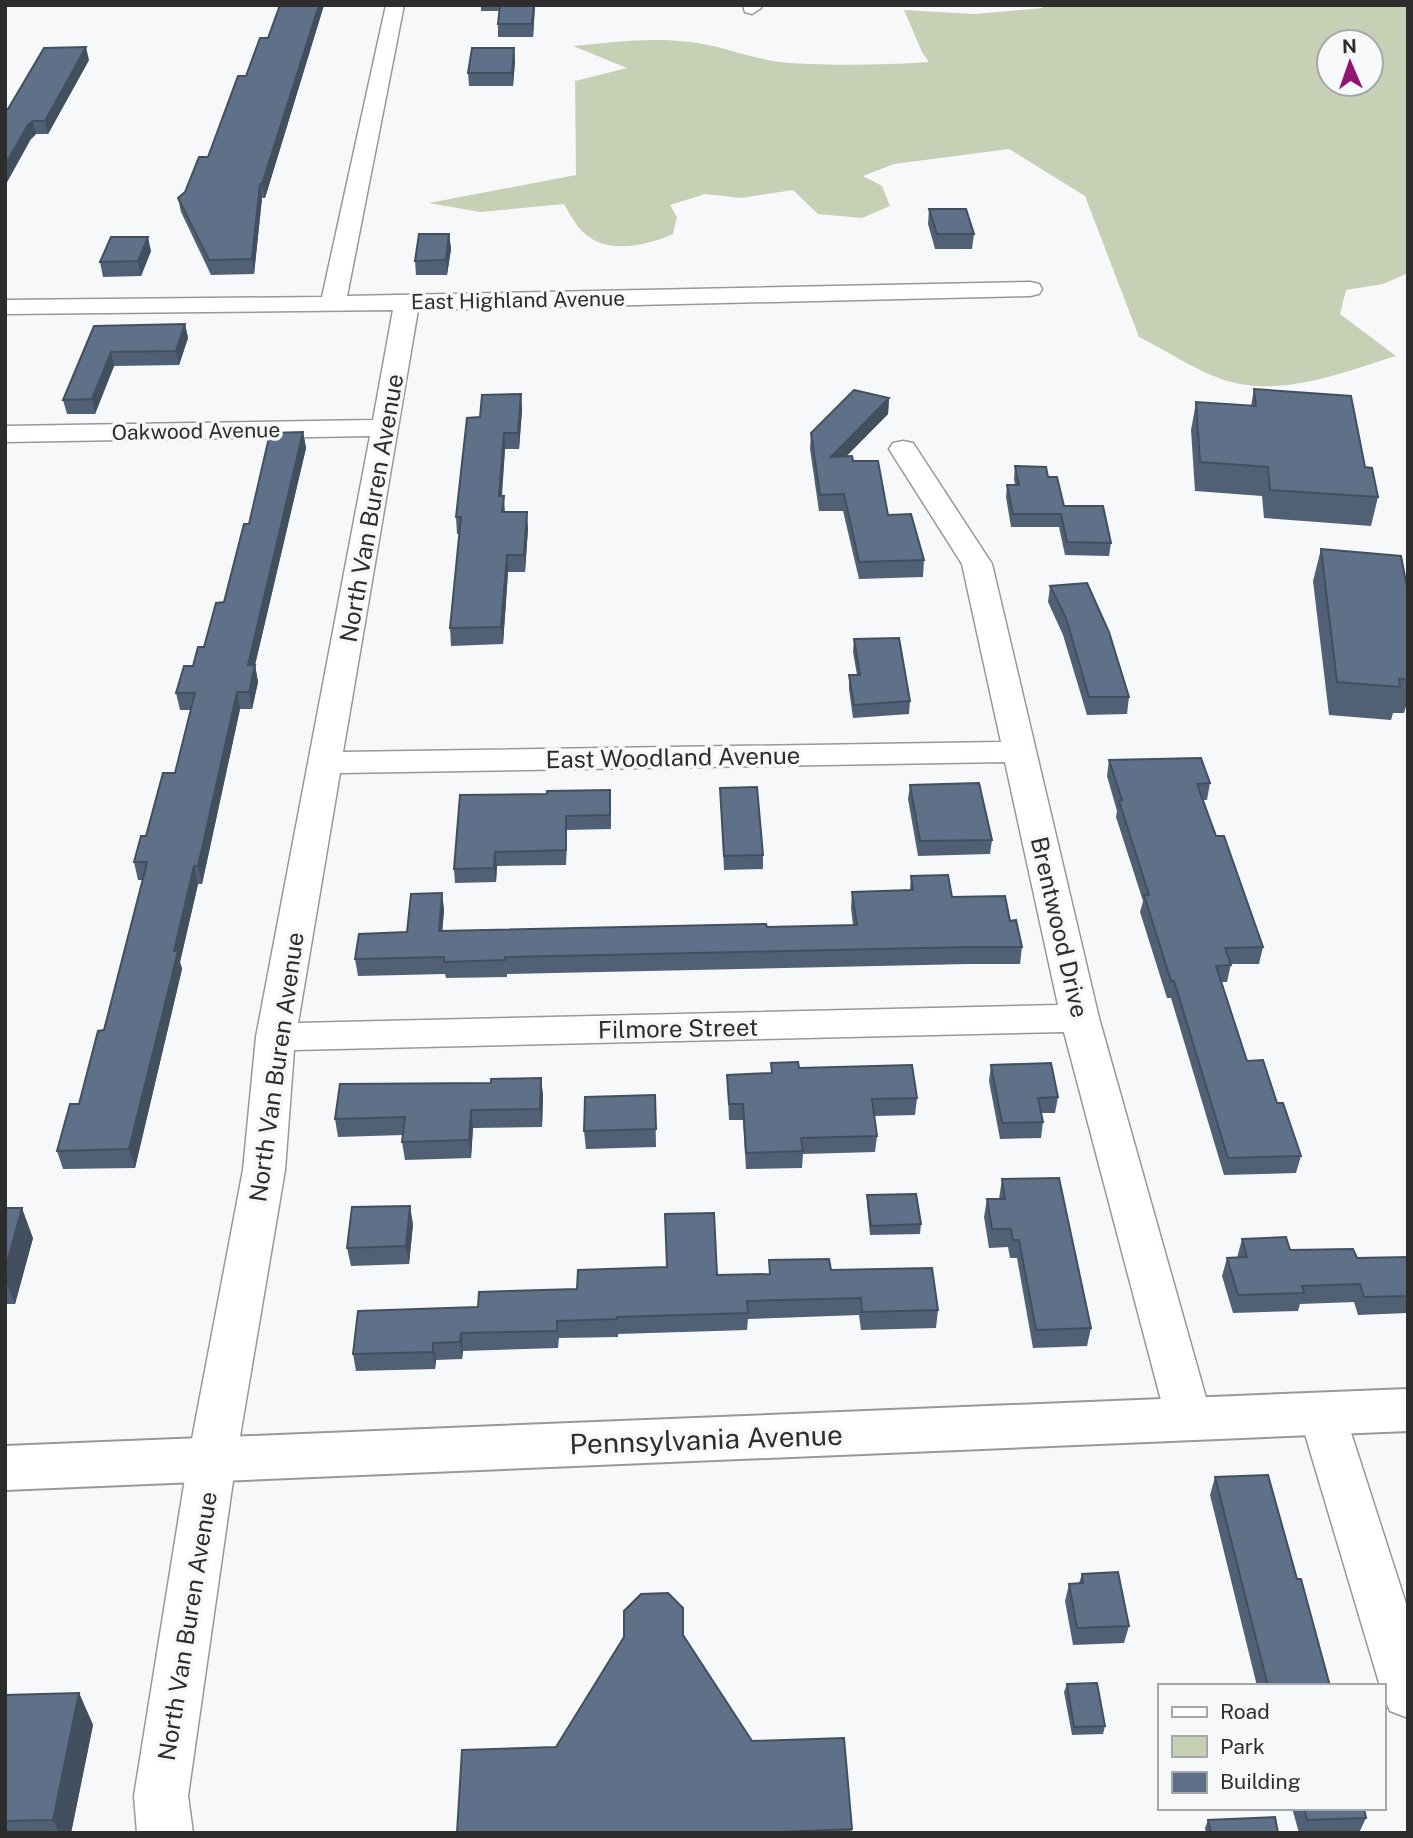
<svg xmlns="http://www.w3.org/2000/svg" width="1413" height="1838" font-family="'Public Sans',sans-serif">
  <rect width="100%" height="100%" fill="#f7f8f9"/>
  <!-- green -->
  <path fill="#c7d0b4" fill-rule="evenodd" d="M1040,5H1408V273L1383,284L1346,290L1340,314L1396,356C1341,373 1279,399 1221,379C1193,369 1166,350 1139,337L1085,196L1009,149L894,164L863,176L882,186L890,206L862,218L818,214L793,190L741,198L705,194L670,205L677,217L673,234C647,246 605,255 583,232C575,224 570,214 564,204L480,212L429,203L576,175L575,81L627,68L573,46C612,42 652,37 691,42C724,46 756,61 790,63C837,66 883,65 929,62L922,52L904,10L975,14L1043,8ZM1329,42H1371V84H1329Z"/>
  <g fill="none" stroke-linecap="round" stroke-linejoin="round">
    <defs>
      <path id="minor" d="M386,5H404L347,296L1030,282L1039,284L1042,289L1039,294L1030,296L418,310L343,752L1001,742L962,564L889,449L893,443L903,441L913,443L992,564L1099,1018L1212,1419L1206,1433L1189,1439L1172,1433L1166,1419L1064,1032L294,1050L285,1170L236,1460L188,1796L193,1833H137L134,1796L188,1460L243,1170L256,1037L370,436L5,442V426L373,420L393,310L5,314V300L322,297ZM1005,762L1058,1005L298,1023L340,773Z
        M743,5H761V8L752,14L745,12Z
        M1322,1394L1339,1400L1345,1414L1408,1610V1718L1390,1711L1383,1696V1686H1380L1299,1414L1305,1400Z"/>
      <path id="secondary" d="M1408,1389V1431L5,1490V1446Z"/>
    </defs>
    <!-- minor casing -->
    <use href="#minor" stroke="#98989a" stroke-width="3"/>
    <!-- secondary casing -->
    <use href="#secondary" stroke="#98989a" stroke-width="4"/>
    <!-- minor -->
    <use href="#minor" fill="#fff" fill-rule="evenodd"/>
    <!-- secondary -->
    <use href="#secondary" fill="#fff" fill-rule="evenodd"/>
  </g>
  <!-- wall -->
  <path fill="#516175" d="M280,5H324L265,198H262L254,274L211,275L181,212L178,198L185,192L208,157L246,76L268,38Z
    M481,5H535L533,37H498V24L499,11H481Z
    M514,48L515,61L513,86H469L468,73Z
    M89,60L48,134H36L31,139L8,109Z
    M929,209L974,234L972,249H935L928,224Z
    M449,234L451,249L447,275H416L415,261Z
    M151,251L141,276L103,277L100,262Z
    M185,324L188,338L179,365L114,366L95,414H67L63,400L94,326Z
    M1254,389L1365,467L1378,497L1371,526L1264,518L1262,496L1195,491L1191,430L1196,402L1251,406Z
    M521,394L522,410L519,449H505L502,496H504L505,512L528,528L525,572H508L503,644L451,646L450,628L460,534H457L456,517L480,417Z
    M889,398L888,414L846,456L853,461L888,515L924,560L923,577L859,579L843,511H819L810,449L811,433Z
    M303,432L306,448L255,665L258,682L252,709H240L202,884H198L180,962L182,969L135,1168L63,1169L57,1151L79,1104L104,1030L143,880H138L134,862L175,773L191,710H180L176,693L204,647Z
    M1015,466L1048,477L1064,506L1111,543L1109,556L1065,555L1059,527H1011L1006,497L1007,485H1015L1014,479Z
    M1321,549L1408,592V700L1404,713H1393L1391,720L1329,715L1313,581Z
    M1050,586L1129,697L1127,714L1087,715L1063,635L1048,602Z
    M854,639L910,701L909,714L853,718L849,689V675H857L853,652Z
    M1109,760L1210,783L1207,800H1203L1216,836L1263,947L1259,964H1231L1227,982H1222L1247,1061L1277,1103L1301,1156L1296,1173L1224,1175L1171,998H1167L1140,912L1143,901L1116,817L1117,811L1107,776Z
    M910,785L992,840L990,854L918,856L908,799Z
    M720,788L763,855V869L724,870Z
    M460,795L611,804V829L567,830L566,865L497,866L496,882L455,883L454,869Z
    M911,876L952,897L1010,921L1022,947L1020,964H969L507,974V977L446,978L445,974L358,976L355,959L407,932L442,893L444,910L442,931L767,927L853,925L851,908L852,892L910,890Z
    M771,1063L799,1068L917,1098L915,1115L874,1116L877,1136L875,1152L803,1154L802,1168L746,1169L743,1120H729L727,1075L771,1073Z
    M991,1065L1058,1097L1055,1113H1041L1043,1122L1041,1138L1000,1139L989,1081Z
    M541,1078L543,1096L542,1127L473,1128L471,1158L405,1160L402,1142L403,1135L338,1137L335,1119L491,1083Z
    M655,1095L656,1147L586,1149L584,1131Z
    M1002,1179L1091,1328L1087,1346L1033,1348L1017,1258H1010L1008,1247L989,1248L984,1217L987,1199H999Z
    M867,1195L921,1224L920,1234L870,1235L867,1204Z
    M5,1208L33,1238L15,1304H5Z
    M413,1224L409,1264L351,1266L347,1248Z
    M1242,1239L1290,1250L1357,1258L1408,1257V1313L1358,1315L1354,1302L1300,1304L1298,1311L1233,1313L1222,1276L1227,1258H1237Z
    M769,1260L831,1270L938,1310L936,1328L861,1330L859,1315L748,1319L747,1330L618,1334V1337L559,1338L558,1348L463,1351L462,1359L436,1360L435,1369L356,1371L353,1354L478,1307L577,1289L717,1275L769,1274Z
    M1215,1477L1297,1579L1330,1686H1257L1210,1495Z
    M1082,1574L1129,1626L1124,1643L1073,1645L1065,1601L1069,1584L1079,1583Z
    M683,1635L752,1741L852,1829L851,1833H457Z
    M1067,1684L1105,1726L1103,1734L1072,1735L1064,1692Z
    M79,1693L93,1725L71,1833H5V1695Z
    M1292,1808H1364L1366,1818L1359,1833H1299Z
    M1208,1820L1278,1833H1206L1205,1828Z"/>
  <!-- shaded-wall -->
  <path fill="#424f5f" d="M319,5H324L265,198L262,184Z
    M534,5H535L533,37L532,24Z
    M86,47L89,60L48,134L45,121Z
    M514,48L515,61L513,86L512,73Z
    M33,121L36,134L31,139L5,186V165L28,125Z
    M260,184L262,198L254,274L252,259Z
    M449,234L451,249L447,275L446,260Z
    M148,237L151,251L141,276L138,261Z
    M185,324L188,338L179,365L176,351Z
    M111,352L114,366L95,414L92,399Z
    M521,394L522,410L519,449L518,433Z
    M889,398L888,414L830,473L831,457Z
    M303,432L306,448L251,682L248,665Z
    M504,433L505,449L500,512L499,496Z
    M527,512L528,528L525,572L524,555Z
    M507,555L508,572L503,644L501,627Z
    M255,665L258,682L252,709L249,692Z
    M237,692L240,709L202,884L198,866Z
    M566,816L567,830L566,865Z
    M495,852L497,866L496,882L494,868Z
    M194,866L198,884L180,962L182,969L135,1168L129,1149Z
    M442,893L444,910L441,948L439,931Z
    M541,1078L543,1096L542,1127L540,1109Z
    M471,1110L473,1128L471,1158L469,1140Z
    M410,1206L413,1224L409,1264L406,1246Z
    M22,1208L33,1238L15,1304L5,1278V1270Z
    M461,1333L463,1351L462,1359L460,1342Z
    M433,1343L436,1360L435,1369L433,1352Z
    M79,1693L93,1725L71,1833H59L53,1820Z"/>
  <!-- building -->
  <path fill="#5e7188" stroke="#424f5f" stroke-width="2" d="M280,5H319L262,184H260L252,259L209,260L178,198L185,192L199,157H208L238,76H246L260,38H268Z
    M500,5H534L532,24H498Z
    M86,47L45,121H33L28,125L5,165V109H8L44,48Z
    M472,48H514L512,73H468Z
    M929,209H966L974,234H937Z
    M419,234H449L446,260L415,261Z
    M111,237H148L138,261L100,262Z
    M185,324L176,351L111,352L92,399L63,400L94,326Z
    M1254,389L1351,396L1365,467L1372,468L1378,497L1270,490L1268,467L1200,462L1196,402L1256,406Z
    M854,390L889,398L831,457L852,456L853,461H878L888,515L911,514L924,560L859,562L844,494L820,495L811,433Z
    M521,394L518,433H504L499,496H504L502,512H527L524,555H507L501,627L450,628L461,517H456L467,418L480,417L482,395Z
    M303,432L248,665H255L249,692H237L198,866H194L174,951H178L129,1149L57,1151L70,1104H79L98,1031L104,1030L146,867L147,862H134L141,836H146L163,773H175L195,693H176L184,666H193L198,647H204L216,603L224,602L244,524H249L270,433Z
    M1015,466L1046,467L1048,477H1057L1064,506H1103L1111,543L1067,542L1061,514H1013L1007,485H1019Z
    M1321,549L1401,556L1408,592V680L1399,679L1400,687L1337,682Z
    M1087,583L1109,632L1129,697H1089L1066,618L1050,586Z
    M899,638L910,701L854,705L849,675H860L854,639Z
    M1201,758L1210,783L1197,784L1216,836H1224L1263,947L1225,948L1231,965L1216,966L1247,1061L1263,1060L1277,1103H1283L1301,1156L1228,1158L1174,981H1171L1144,895H1149L1119,801L1122,800L1109,760Z
    M979,783L992,840L920,841L910,785Z
    M757,787L763,855L724,856L720,788Z
    M610,790V815L566,816V850L495,852L494,868L454,869L460,795L547,794V791Z
    M948,875L952,897L1005,896L1010,921L1016,920L1022,947H971L505,957V960L444,962V957L355,959L359,934L407,932L411,894L442,893L439,931L766,924L767,927L857,925L852,892L913,890L911,876Z
    M798,1062L799,1068L912,1065L917,1098L872,1099L877,1136L801,1138L803,1151L746,1153L743,1104H729L727,1075L772,1073L771,1063Z
    M1051,1063L1058,1097L1038,1098L1043,1122L1002,1123L991,1065Z
    M541,1078L540,1109L471,1110L469,1140L402,1142L405,1117L335,1119L340,1084L491,1083V1079Z
    M655,1095L656,1129L584,1131L585,1097Z
    M1059,1178L1091,1328L1036,1330L1019,1240H1013L1011,1229H992L987,1199H1005L1002,1179Z
    M916,1194L921,1224L871,1226L867,1195Z
    M410,1206L406,1246L347,1248L352,1207Z
    M5,1208H22L5,1270Z
    M714,1213L717,1275L770,1274L769,1260L829,1259L831,1270L932,1268L938,1310L862,1312L861,1298L747,1301L748,1313L617,1317V1319L557,1321V1331L461,1333L460,1342L433,1343V1352L353,1354L358,1311L478,1307L479,1292L577,1289L578,1270L667,1267L665,1214Z
    M1286,1237L1290,1250L1353,1249L1357,1258L1408,1257V1296L1364,1297L1360,1284L1302,1286L1304,1293L1238,1295L1227,1258L1247,1257L1242,1239Z
    M1268,1475L1297,1579H1301L1330,1686H1268L1215,1477Z
    M1118,1572L1129,1626L1077,1628L1069,1584L1083,1583L1082,1574Z
    M668,1593L683,1608V1635L752,1741L844,1738L852,1829L753,1833H457L462,1750L556,1747L624,1637V1611L641,1594Z
    M1097,1683L1105,1726L1074,1727L1067,1684Z
    M79,1693L53,1820L5,1821V1695Z
    M1304,1808H1364L1366,1818L1307,1820Z
    M1275,1817L1278,1833H1211L1208,1820Z"/>
  <g text-anchor="middle" dominant-baseline="central" stroke-width="7" stroke-linejoin="round" paint-order="stroke">
    <!-- far-street labels -->
    <g font-size="21" fill="#2d2d2e" stroke="#f7f8f9">
      <text transform="translate(518 300) rotate(-1)">East Highland Avenue</text>
      <text transform="translate(196 431) rotate(-1)">Oakwood Avenue</text>
    </g>
    <!-- street labels -->
    <g font-size="24" fill="#2d2d2e" stroke="#f7f8f9">
      <text transform="translate(371 508) rotate(-80)">North Van Buren Avenue</text>
      <text transform="translate(673 757) rotate(-1)">East Woodland Avenue</text>
      <text transform="translate(1060 927) rotate(77)">Brentwood Drive</text>
      <text transform="translate(678 1028) rotate(-1)">Filmore Street</text>
      <text transform="translate(276 1067) rotate(-82)">North Van Buren Avenue</text>
      <text transform="translate(187 1626) rotate(-81)">North Van Buren Avenue</text>
    </g>
    <!-- near-street labels -->
    <g font-size="28" fill="#2d2d2e" stroke="#f7f8f9">
      <text transform="translate(706 1439) rotate(-2)">Pennsylvania Avenue</text>
    </g>
  </g>
  <!-- border -->
  <rect width="1413" height="1838" fill="none" stroke="#2d2d2e" stroke-width="14"/>
  <!-- legend -->
  <rect x="1158" y="1684" width="228" height="126" fill="#f7f8f9" stroke="#a6a7a8" stroke-width="2"/>
  <rect x="1172" y="1707" width="35" height="10" fill="#ffffff" stroke="#a6a7a8" stroke-width="2"/>
  <text x="1220" y="1719" font-size="21" fill="#2d2d2e">Road</text>
  <rect x="1172" y="1736" width="35" height="21" fill="#c7d0b4" stroke="#a6a7a8" stroke-width="2"/>
  <text x="1220" y="1754" font-size="21" fill="#2d2d2e">Park</text>
  <rect x="1172" y="1772" width="35" height="21" fill="#5e7188" stroke="#a6a7a8" stroke-width="2"/>
  <text x="1220" y="1789" font-size="21" fill="#2d2d2e">Building</text>
  <!-- north arrow -->
  <g transform="translate(1350 63) rotate(358)"><circle r="33" fill="#f7f8f9" stroke="#a6a7a8" stroke-width="2"/>
  <path d="M0-5L12 26L0 18L-12 26Z" fill="#911673"/>
  <text y="-10" font-size="19" font-weight="bold" text-anchor="middle" fill="#2d2d2e">N</text>
  </g>
</svg>
